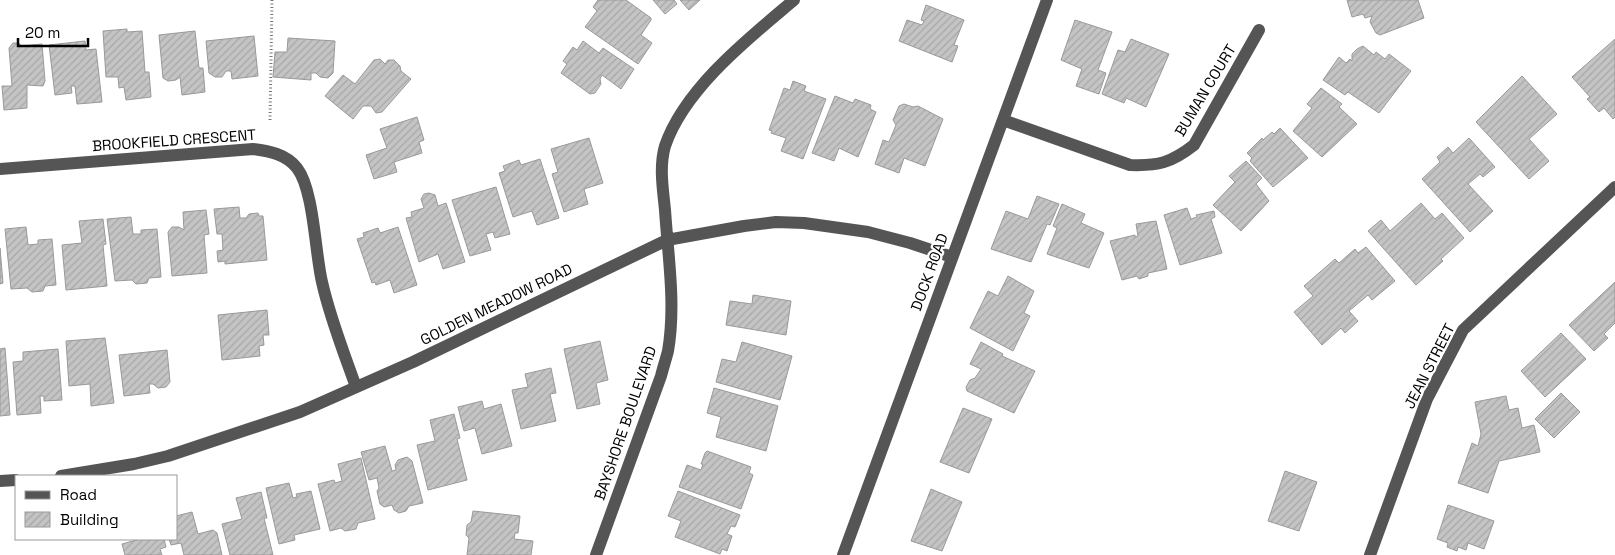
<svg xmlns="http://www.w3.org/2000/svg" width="1615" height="555" font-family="'Space Grotesk',sans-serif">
  <defs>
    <pattern id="building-hatch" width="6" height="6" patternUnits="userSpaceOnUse" patternTransform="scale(1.25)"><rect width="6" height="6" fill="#c4c4c4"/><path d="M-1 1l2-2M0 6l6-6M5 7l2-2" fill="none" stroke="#a7a7a7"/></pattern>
  </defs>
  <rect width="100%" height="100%" fill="#fff"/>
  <!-- building -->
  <path fill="url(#building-hatch)" stroke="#999" d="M598,0H626L651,18V20L641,35L652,43L638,64L585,27L597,11L593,7Z
    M653,0H674L677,4L665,14Z
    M680,0H700L689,10Z
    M1347,0H1418L1424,18L1380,35L1376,33L1370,22L1372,16L1365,18L1363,14L1352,17Z
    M926,5L964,20L954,45L958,46L952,62L899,41L907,20L922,25L924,21L921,20Z
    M1075,20L1112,32L1098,70L1106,73L1099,94L1076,86L1082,69L1061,60Z
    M127,29V32L142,31L145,72H149L151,97L126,100L124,87L119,88L118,77H106L103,31Z
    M195,31L199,68H203L205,92L182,95L180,77L176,80L168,81L163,78L159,35Z
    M254,36L258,76L232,79L231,71H226L222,77H215L209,73L206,41Z
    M288,38L335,41L333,73L328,78L320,77L316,73H311V80L273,77L275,52H287Z
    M1131,39L1169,54L1146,107L1126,98L1124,103L1102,94L1118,50L1125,52Z
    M1615,39V117L1613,119L1604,108L1599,112L1587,99L1590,97L1572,77Z
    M85,41L86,50L96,49L102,102L77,104L75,86H71L72,93L55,95L49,45Z
    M583,41L599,53L603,48L634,69L621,89L602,75L600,79L601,84L595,93L590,94L561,73L567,64L563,61L573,47L577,50Z
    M13,43H19L21,46L42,44L45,81L43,86L27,85V108L4,110L2,86H12L9,48Z
    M1363,46L1374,55L1376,52L1385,59L1389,54L1411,71L1379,113L1348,92L1345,95L1323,80L1339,57L1346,63L1350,59L1352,61V54L1357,49Z
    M380,59L385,64L388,60H394L400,66L401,71L411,79L382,112L376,113L371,106H363L353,119L325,96L343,75L355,84L374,60Z
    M1522,76L1557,114L1529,139L1549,161L1529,179L1476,122Z
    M793,81L806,86L804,91L826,99L803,159L781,151L786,138L771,133L772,131L769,130L784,88L790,90Z
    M1321,88L1342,104L1339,107L1357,124L1322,157L1293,131L1312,108L1307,104Z
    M835,96L853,103L855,99L871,105L870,109L876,112L858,157L839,148L834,161L812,153Z
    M904,104L913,107L918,106L943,119L925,166L904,158L899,173L875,164L883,140L889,142L896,125L893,120L899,106Z
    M417,117L424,140L419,142L422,153L394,162L397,172L374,179L366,155L387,148L380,129Z
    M1280,128L1308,158L1273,187L1250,161L1252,158L1247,153L1262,138L1263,140L1272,132L1274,134Z
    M589,138L603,183L584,189L588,204L564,212L552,174L558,172L551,149Z
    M1469,138L1495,167L1483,177L1480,174L1468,184L1493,211L1470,232L1422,179L1440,162L1437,157L1448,147L1453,153Z
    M540,159L559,218L537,225L532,211L513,217L499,173L505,171L503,166L519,160L521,165Z
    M1246,161L1262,178L1256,184L1269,201L1241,231L1213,205L1235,182L1229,176Z
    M496,187L510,234L495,238L493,232L486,234L491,250L470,256L452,200Z
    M429,193L435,195L438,206L446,203L465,262L443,269L438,254L419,262L406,218L412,217L411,212L424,208L421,199L424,194Z
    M1037,196L1059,204L1050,225L1047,224L1031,262L991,249L1006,211L1028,219Z
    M1421,203L1435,219L1442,213L1464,238L1441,259L1443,261L1416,285L1368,231L1381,220L1390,231Z
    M1062,204L1085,214L1081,223L1104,233L1089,268L1047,254L1057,228L1053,226Z
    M239,207L240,218H246L249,214L258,213L259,216H263L267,260L225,264V261L218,262L217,251L223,250L222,234H217L214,209Z
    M1187,208L1191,219L1197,217L1196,215L1214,211L1215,217L1211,219L1222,253L1180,265L1164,215Z
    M206,210L209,234L204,235L207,273L172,276L168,232L172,227H179L184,230L183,212Z
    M131,217L133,234H141V230L157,229L161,277L149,278L147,283L136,284L132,280L115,281L107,219Z
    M103,219L106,244L103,245L107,286L66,290L62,245L82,243L79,221Z
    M1156,221L1167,269L1148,273V276L1139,279L1137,276L1122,280L1110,241L1135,235V237L1138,236L1136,224Z
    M26,227L28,245L38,244V240L52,239L56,285L45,286L43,291L32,292L27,288L11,289L5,229Z
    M398,227L417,285L394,293L390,280L376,285L375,282L372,283L357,239L364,237L363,233L378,228L380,233Z
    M1366,247L1395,281L1372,300L1368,295L1349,311L1358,321L1345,333L1341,328L1322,345L1294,312L1313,296L1304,286L1335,259L1339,263L1355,249L1358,253Z
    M0,248L3,283L0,284Z
    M1008,276L1034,291L1024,313L1030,316L1013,351L970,328L988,291L998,296Z
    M1615,282V323L1604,334L1608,338L1594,351L1569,325Z
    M753,295L791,301L786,335L726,325L730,301L752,304Z
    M267,310L269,335H263L264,345L259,346L260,356L222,360L218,315Z
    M1561,333L1586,359L1545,397L1521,371Z
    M105,338L114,403L91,406L90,384L69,386L66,341Z
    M600,341L608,380L596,383L600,404L577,409L564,349Z
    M742,342L792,356L780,400L716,382L722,359L736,362Z
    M981,342L1003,354L1002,356L1035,371L1014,413L967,391L966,387L970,380L975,378L981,369L970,364Z
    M5,348L10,415L0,416V349Z
    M58,349L62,400L44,401V396H40L41,413L17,415L13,362L23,361V352Z
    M167,350L170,382L166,387L158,388L153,384H149L150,393L124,396L119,355Z
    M551,368L556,393L550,394L556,421L521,429L512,390L528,387L525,374Z
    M714,388L778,406L766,451L716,437L721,417L707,413Z
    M1561,393L1580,412L1554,438L1535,419Z
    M1506,396L1509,410L1518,408L1522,428L1534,425L1540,452L1499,461L1488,493L1458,483L1472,443L1478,446L1481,434L1475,402Z
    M482,401L484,409L501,404L512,446L482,454L475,428L464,431L458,407Z
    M963,408L992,419L969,473L940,462Z
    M454,414L460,438L457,439L467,480L428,490L417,445L435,441L430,420Z
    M385,446L392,471L396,470L395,465L398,460L407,457L412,461L423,503L409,506L406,511L399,513L394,510L392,505L384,507L380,504L377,491L379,488L377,478L369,480L361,452Z
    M707,451L751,467L749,473L753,475L741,509L679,487L687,465L701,470L703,464H701L705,453Z
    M361,458L375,519L358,523L356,529L345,531L341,528L330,531L318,484L334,480L335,483L342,481L338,464Z
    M1285,471L1317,482L1299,531L1268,521Z
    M289,483L293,498L297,497L296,494L311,491L320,529L294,535L295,540L279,544L266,488Z
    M931,489L962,502L942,551L911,541Z
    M678,491L740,515L735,527L731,526L727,534L732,536L727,551L722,549L720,554L675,537L681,521L668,516Z
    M261,492L267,518H264L273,555H230L222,524L242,519L236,498Z
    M1448,505L1494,521L1484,549L1468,543L1466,550L1458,547L1457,551L1447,547L1448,543L1437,539Z
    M473,511L520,516L518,533H515L514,539L533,541L531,555H467L469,538L466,535L467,525L471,522Z
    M192,512L198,534L213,530L217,533L222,555H184L181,543L171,545L169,539H176V516Z
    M140,539H164L166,547L160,549L162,555H125L122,544Z"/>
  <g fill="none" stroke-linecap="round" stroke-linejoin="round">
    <!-- path -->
    <path stroke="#777" stroke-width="3" stroke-dasharray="1 2.5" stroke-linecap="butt" d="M270,120L272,0"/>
    <!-- minor -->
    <path stroke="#555" stroke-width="12" d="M1003,120L1130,165C1158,166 1171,163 1194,145L1259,30
      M0,169L253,149C269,151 286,154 297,168C314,190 315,253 322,282C330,318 344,353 356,387
      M61,476L134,464L168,456L300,412L413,362L667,240L744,226L776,222L804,223L868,232L910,243L952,257
      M0,481L16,480
      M596,555L661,376C663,368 666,359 668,351C676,305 668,256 665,210C663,189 659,167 665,146C685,88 749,38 794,0
      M843,555L1047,0
      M1370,555L1427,399L1463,330L1615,187"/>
  </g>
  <g text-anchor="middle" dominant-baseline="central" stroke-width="4.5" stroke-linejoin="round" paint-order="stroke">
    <!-- street labels -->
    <g font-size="15" fill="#000" stroke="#fff">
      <text transform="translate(1205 90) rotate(-59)">BUMAN COURT</text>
      <text transform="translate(174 140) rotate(-4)">BROOKFIELD CRESCENT</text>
      <text transform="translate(929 272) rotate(-70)">DOCK ROAD</text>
      <text transform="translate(496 304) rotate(-26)">GOLDEN MEADOW ROAD</text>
      <text transform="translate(1429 366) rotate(-63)">JEAN STREET</text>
      <text transform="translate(625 423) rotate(-71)">BAYSHORE BOULEVARD</text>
    </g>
  </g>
  <!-- legend -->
  <rect x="15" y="475" width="162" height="65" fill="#ffffff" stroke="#999999"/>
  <rect x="25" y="491" width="25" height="8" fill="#555555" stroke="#999999"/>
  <text x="60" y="500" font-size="15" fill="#000000">Road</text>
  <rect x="25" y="512" width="25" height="15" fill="url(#building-hatch)" stroke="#999999"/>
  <text x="60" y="525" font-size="15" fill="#000000">Building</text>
  <!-- scale -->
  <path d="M18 38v8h70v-8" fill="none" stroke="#000000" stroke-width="2.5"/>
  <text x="25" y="38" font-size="15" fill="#000000" stroke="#ffffff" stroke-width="4" paint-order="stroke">20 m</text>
</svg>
